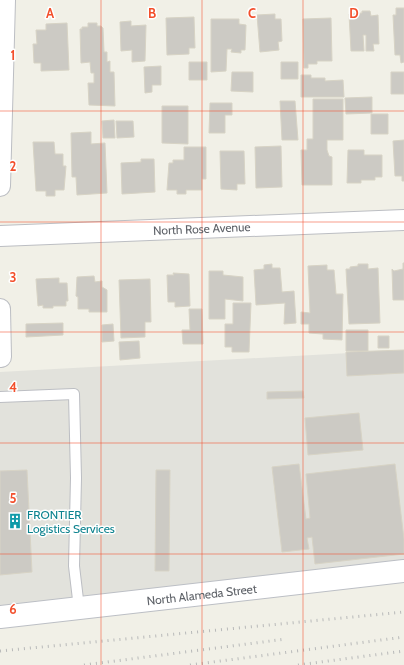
<svg xmlns="http://www.w3.org/2000/svg" width="404" height="665" font-family="Cabin,sans-serif">
  <rect width="100%" height="100%" fill="#f1f0e7"/>
  <!-- industrial -->
  <path fill="#e2e2dc" d="M404,350V562L0,606V372Z"/>
  <!-- building -->
  <path fill="#cccac4" stroke="#d7d3c5" d="M396,8H404V62L401,63L400,55H395L393,15H396Z
    M362,11H370L371,16L378,15L379,44H373L374,51H366V35H363L364,51H351L349,14L362,13Z
    M275,14V19H281L282,41L278,42L279,50L260,52L257,15Z
    M194,17L195,48H189V54L167,55L166,18Z
    M331,18L332,61H317V64H308V68H304L303,19Z
    M211,19H239V24L246,25L245,50H241V53L231,52L232,49H227L226,71L211,72Z
    M131,21V26L146,25L145,61L132,62V50L121,51L120,22Z
    M67,23L69,70L41,71V63H34L33,44H37L36,30H46V24Z
    M88,23H97V26H101L103,28L104,52H107V62L110,61V72H114L115,106L89,105L88,83H94V73H91L90,62L81,63L80,29H82V27H88Z
    M189,62H207V80H189Z
    M281,62H298V79H281Z
    M161,66V85H152V92L145,93L144,67Z
    M232,72H253V92L231,91Z
    M391,72H404V94H391Z
    M301,75H311V78H325V81L343,80L344,97H301Z
    M372,97V113L346,114L345,98Z
    M313,99H343V140H327V150L329,156L332,157V185H302L301,150H307V139H313Z
    M280,101H295L298,140H282Z
    M210,103H232V115H225V133H209Z
    M162,106H188V144L162,143Z
    M371,114H388V134H371Z
    M114,120L115,138H103L102,121Z
    M116,121H133L134,137L117,138Z
    M91,132V144L105,143L107,193L77,195L76,177H72L71,133Z
    M404,140V181H402V176H395L393,141Z
    M33,142H54L55,154H63V166H66L64,190H55V196H46V191H36Z
    M281,146L282,187L256,188L255,147Z
    M184,147H206V179H202V190H186V194H177V190H167L169,163H173V160H184Z
    M348,150H364V155H382V177H375V180H361V183H347Z
    M220,151H244L245,184H237V190L221,189Z
    M141,159H154L155,192L122,194L121,163L141,162Z
    M403,263H404V300H393L392,269L394,271L403,269Z
    M272,264V268H280L282,292L294,291L296,323L284,324L285,303L256,305L254,270L264,269V265Z
    M358,264H368V269L378,268L380,323L349,324L346,269H350V267L358,266Z
    M327,265V270H334L336,294H343L342,340L323,339V334L309,333V324H301V312L310,313L308,266Z
    M209,271H223V275L243,277V301L225,299V319H209Z
    M173,273L189,274L190,306L175,307V302H168L167,275H174Z
    M94,276L95,282L102,281V287L107,290V312H89V309H78V297L76,296L77,277Z
    M59,278V283H67L68,301H66V306H53V308H43V305L38,306L36,279Z
    M150,279L151,322H145V337L121,338L119,280Z
    M233,303H251L249,352H232V347H225V324H233Z
    M189,309H202L203,344H183L182,330H190Z
    M63,323V335L26,337V324Z
    M113,324L114,341L102,342V325Z
    M346,330H368V351H346Z
    M378,336H389V348H378Z
    M139,341L140,358L120,360L119,342Z
    M404,350V373L347,376L346,352Z
    M303,391L304,398L267,399V392Z
    M359,413L363,450L308,455L305,418Z
    M299,464L306,519L310,518L306,474L395,464L404,539V554L315,564L312,537L307,538L309,549L282,552L272,467Z
    M27,470L32,572L0,575V471Z
    M156,470H170L169,571H155Z"/>
  <g fill="none" stroke-linecap="round" stroke-linejoin="round">
    <defs>
      <path id="lane" d="M0,397L74,394L76,478L74,566L79,608"/>
      <g id="street">
        <path d="M0,186L5,0"/>
        <path id="s1" d="M0,236L404,220"/>
        <path d="M0,309L1,357"/>
      </g>
      <g id="secondary">
        <path id="s2" d="M0,617L404,571"/>
      </g>
    </defs>
    <!-- lane casing -->
    <use href="#lane" stroke="#bcbec3" stroke-width="12"/>
    <!-- street casing -->
    <use href="#street" stroke="#bcbec3" stroke-width="22"/>
    <!-- secondary casing -->
    <use href="#secondary" stroke="#bcbfc5" stroke-width="24"/>
    <!-- lane -->
    <use href="#lane" stroke="#fff" stroke-width="10"/>
    <!-- street -->
    <use href="#street" stroke="#fff" stroke-width="20"/>
    <!-- secondary -->
    <use href="#secondary" stroke="#fff" stroke-width="22"/>
    <!-- rail -->
    <path stroke="#b8b9b9" stroke-width="3" stroke-dasharray="1 5" stroke-linecap="butt" d="M0,651L404,612
      M84,665L286,639
      M190,665L404,637
      M298,665L404,651"/>
  </g>
  <!-- grid -->
  <path fill="none" stroke="#f34f2c" stroke-width="1" stroke-opacity="0.55" d="M101,0V665M202,0V665M303,0V665M0,111H404M0,222H404M0,332H404M0,443H404M0,554H404"/>
  <!-- icons -->
  <defs>
    <symbol id="building-bare" viewBox="-9 -9 18 18"><path d="M-4-6H4V6H1V3H-1V6H-4ZM-2.5-4.3h1.7v1.8h-1.7ZM.8-4.3h1.7v1.8H.8ZM-2.5-1h1.7V.8h-1.7ZM.8-1h1.7V.8H.8Z" fill="#0f9aa8" stroke="#fff" stroke-width="2.5" paint-order="stroke"/></symbol>
  </defs>
  <g fill-rule="evenodd">
    <use href="#building-bare" x="4" y="510" width="22" height="22"/>
  </g>
  <g text-anchor="middle" dominant-baseline="central" stroke-width="3" stroke-linejoin="round" paint-order="stroke">
    <!-- street labels -->
    <g font-size="12" fill="#5e6268" stroke="#fff">
      <text stroke="none"><textPath href="#s1" startOffset="202">North Rose Avenue</textPath></text>
      <text stroke="none"><textPath href="#s2" startOffset="203">North Alameda Street</textPath></text>
    </g>
    <!-- culture labels -->
    <g font-size="12" fill="#0d838f" stroke="#fff" text-anchor="start">
      <text x="27" y="514">FRONTIER<tspan x="27" dy="14">Logistics Services</tspan></text>
    </g>
  </g>
  <g font-size="13" text-anchor="middle" font-weight="bold" fill="#f34f2c" stroke="#fff" stroke-width="3" stroke-linejoin="round" paint-order="stroke">
    <text x="50" y="18">A</text>
    <text x="152" y="18">B</text>
    <text x="252" y="18">C</text>
    <text x="354" y="18">D</text>
    <text x="13" y="60">1</text>
    <text x="13" y="171">2</text>
    <text x="13" y="282">3</text>
    <text x="13" y="392">4</text>
    <text x="13" y="503">5</text>
    <text x="13" y="614">6</text>
  </g>
</svg>
